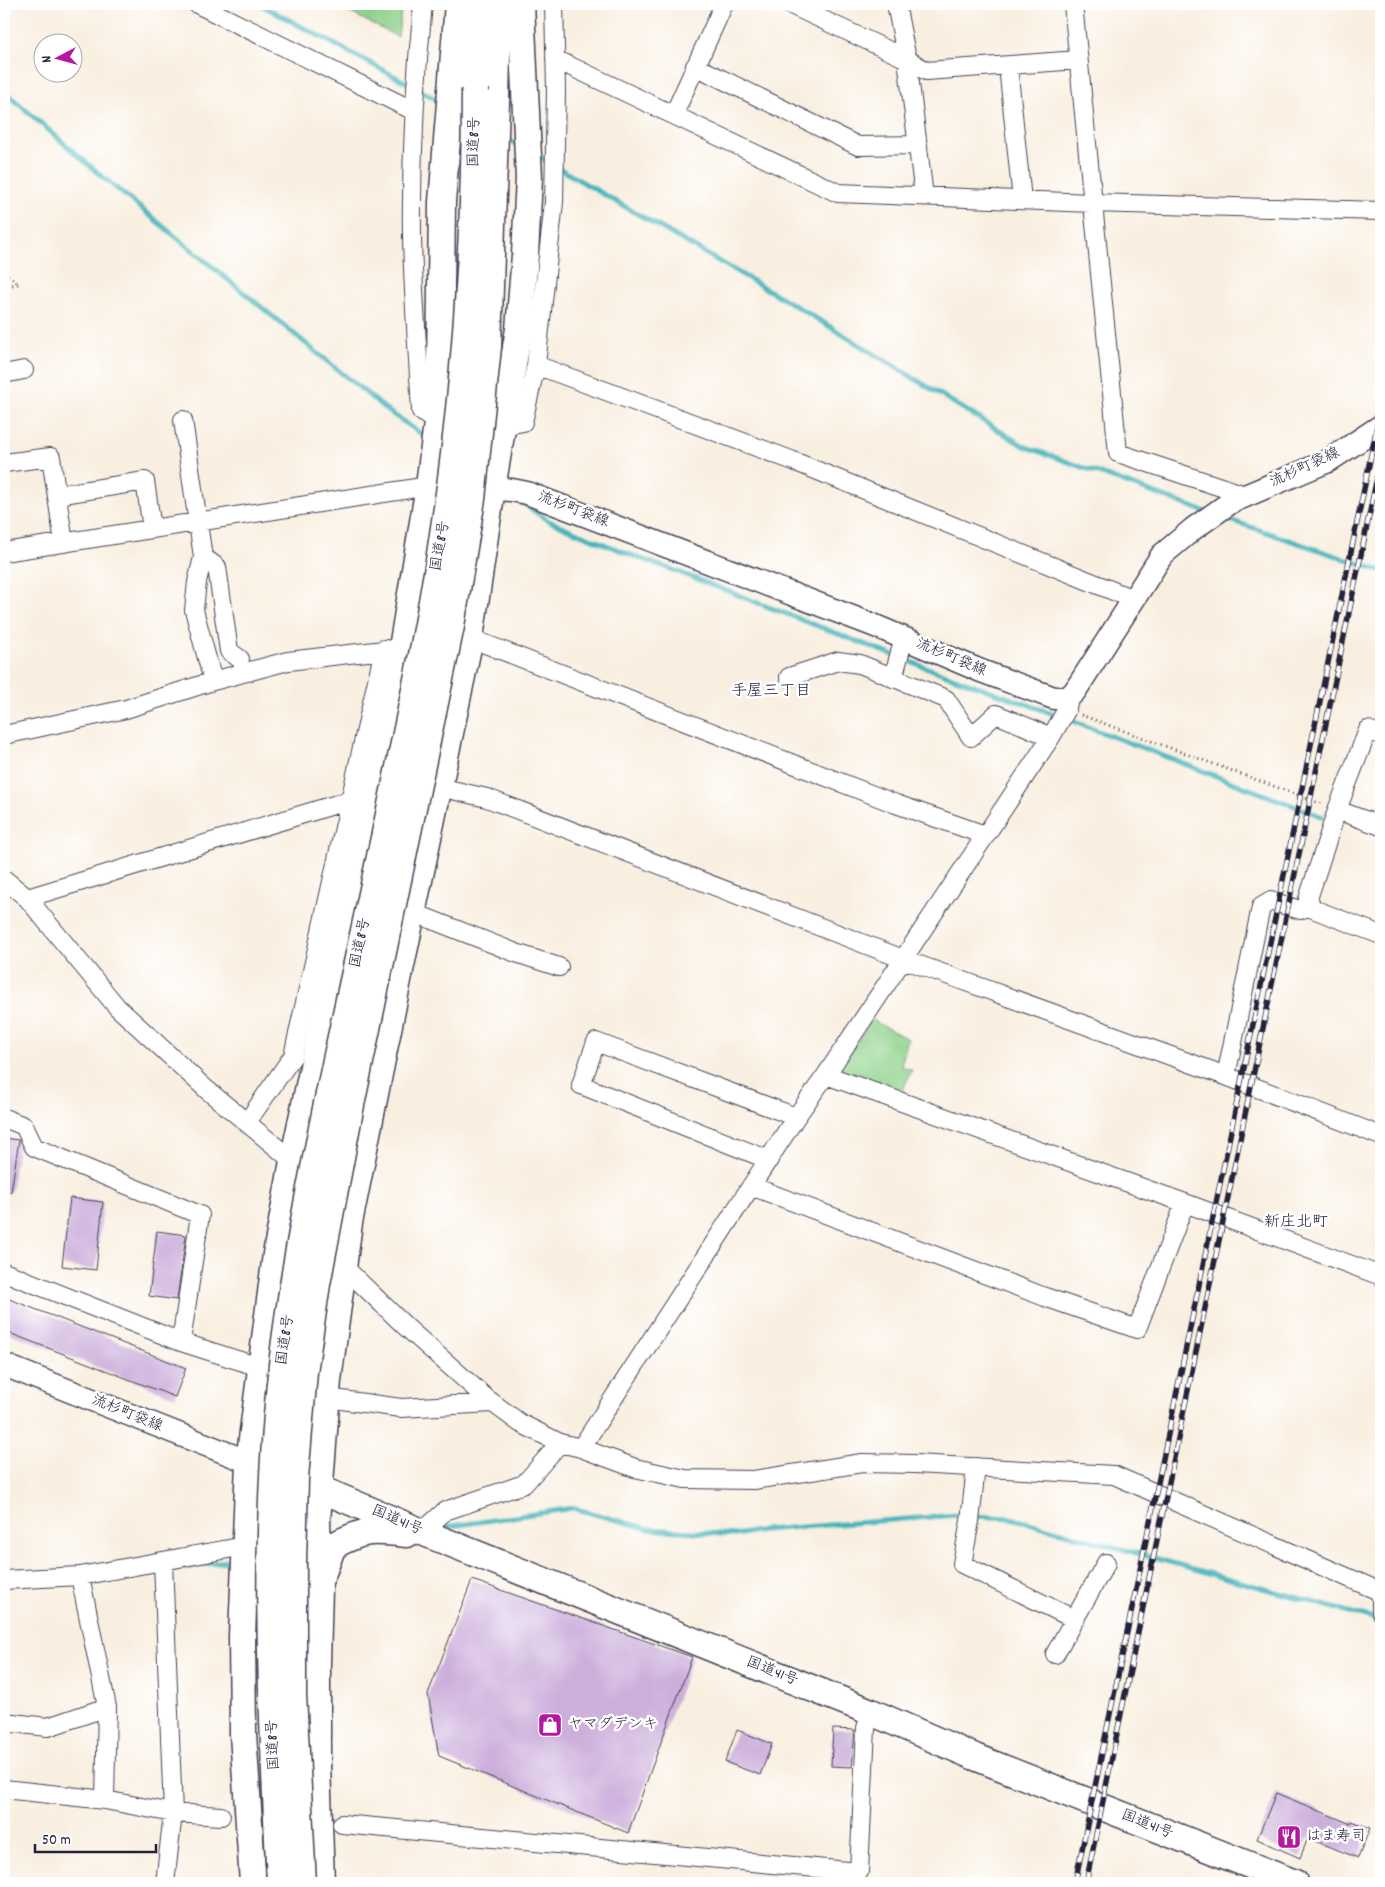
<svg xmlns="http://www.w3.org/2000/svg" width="1385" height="1887" font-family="Dekko,'Klee One',sans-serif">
  <rect width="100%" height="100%" fill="#fff"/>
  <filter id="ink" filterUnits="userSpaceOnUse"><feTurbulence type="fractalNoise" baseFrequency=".02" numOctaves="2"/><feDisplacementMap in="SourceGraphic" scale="10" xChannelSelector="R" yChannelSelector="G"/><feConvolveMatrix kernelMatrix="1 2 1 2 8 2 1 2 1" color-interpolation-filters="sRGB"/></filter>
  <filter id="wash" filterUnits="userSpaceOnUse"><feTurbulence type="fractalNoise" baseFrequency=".0096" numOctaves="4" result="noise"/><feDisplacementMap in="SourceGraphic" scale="20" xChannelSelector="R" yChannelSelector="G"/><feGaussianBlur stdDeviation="1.12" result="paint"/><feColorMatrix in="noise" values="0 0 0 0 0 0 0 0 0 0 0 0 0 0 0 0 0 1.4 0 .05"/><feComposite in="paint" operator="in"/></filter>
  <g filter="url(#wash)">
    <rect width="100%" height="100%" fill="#f9efe0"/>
    <!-- green -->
    <path fill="#8ed28b" stroke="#587a63" d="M333,4H402L398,37Z
      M872,1020L908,1039L901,1066L912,1070L900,1096L843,1078L840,1067Z"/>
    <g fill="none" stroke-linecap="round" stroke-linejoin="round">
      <!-- stream -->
      <path stroke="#45b5bc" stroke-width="5" d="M259,4L413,86
        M420,90L441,102
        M4,91L98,173L388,411L426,437
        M503,137L519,146
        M536,155L806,312L1024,446L1206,512
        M518,500L549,521L636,557L673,570L895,656
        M1221,517L1381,571
        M903,659L1051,713L1323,817
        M439,1528L573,1508L649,1529L735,1535L763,1530L957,1515L1011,1518L1381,1621
        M118,1578L238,1559"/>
    </g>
    <g id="blocks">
      <!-- building -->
      <path fill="#ccafdb" d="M4,1138L19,1140L11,1192L4,1191Z
        M70,1198L103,1202L96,1270L62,1266Z
        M157,1231L186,1235L177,1300L149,1296Z
        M4,1297L186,1368L175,1397L4,1331Z
        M472,1580L692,1657L628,1833L439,1756L428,1694Z
        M833,1729L855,1730L852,1767L831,1766Z
        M737,1730L772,1744L760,1775L725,1762Z
        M1276,1793L1351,1824L1352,1821L1370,1828L1358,1858L1308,1838L1300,1858L1257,1839Z"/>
    </g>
  </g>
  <g filter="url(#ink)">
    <use href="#blocks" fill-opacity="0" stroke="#424154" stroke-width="1"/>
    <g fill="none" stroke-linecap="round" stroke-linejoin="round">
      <defs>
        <path id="minor" d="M197,4L414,111
          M423,4C415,81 411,159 412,236C413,294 418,353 421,411L437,423
          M789,4L907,59L926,71L1078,60
          M896,4L907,59L924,196
          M1073,4L1118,453L1245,495
          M555,59L838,193L1092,203L1381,211
          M695,66L858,146L918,145
          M1008,66L1022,200
          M674,114L724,4
          M536,365L791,460L1133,599
          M4,374L24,370
          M183,420L203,557L197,582L194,610L213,681
          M503,426L523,422L536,365L554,202L556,90L554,4
          M4,463L51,457L64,543
          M57,495L145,481L152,529
          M4,552L429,486
          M203,557L217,567L229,651L240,659
          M470,638L896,804L985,835
          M789,677L838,661L860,664L946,699L971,737L996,714L1051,737
          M893,678L904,638
          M4,735L126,709L213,681L288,661L393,649
          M1381,735L1368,730L1337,810L1308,899L1313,909L1381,935
          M439,787L487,798L903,959L1226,1076L1381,1136
          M1337,810L1381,826
          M4,879L27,898L117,1007L206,1089L293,1161
          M27,898L350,800L360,799
          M412,912L516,953L559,967
          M826,1075L1185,1203L1381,1276
          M1226,1076L1261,907L1271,901L1300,910L1311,905
          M4,1118L24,1126L34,1147L200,1215L181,1342
          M247,1122L293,1056L384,649
          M769,1160L581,1085L596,1042L796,1117
          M751,1186L1045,1297L1137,1329L1185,1203
          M343,1266L406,1327L486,1398L520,1423L560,1443L581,1448L635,1468L685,1479L754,1480L862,1463L915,1464L1114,1475L1381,1592
          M4,1272L181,1342L262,1368
          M327,1398L401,1408L492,1403
          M581,1448L796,1117L826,1075L1051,737L1067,709L1068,698
          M976,1467L970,1521L962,1564L1074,1619
          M422,1532L445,1511L524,1484L560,1443
          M163,1561L173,1813L165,1883
          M80,1576L107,1707L105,1800
          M4,1580L80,1576L245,1546
          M1381,1588V1612
          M1055,1654L1106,1563
          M4,1722L48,1727L107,1707
          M4,1789L105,1800L173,1813L221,1816
          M342,1824L859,1872L866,1728L871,1712"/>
        <path id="major" d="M476,488L512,490L527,493L873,625L981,671L1054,698H1068L1075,691L1162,555L1193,529L1231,502L1328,461L1381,426
          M4,1365L249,1462"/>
        <path id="highway" d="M475,89L476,4
          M496,102L498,4
          M306,1483L422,1532L871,1712L975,1757L1295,1883
          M322,1575L333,1546C364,1529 373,1530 407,1534
          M253,1883L243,1734L242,1636L249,1462L276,1254L293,1161L402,648L429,486L437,423L440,372L442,202L458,4
          M321,1883L317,1763V1663L319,1588L317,1521L328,1380L349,1223L398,980L470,638L492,488L519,329L525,255L529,178L521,4"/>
      </defs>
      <!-- minor casing -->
      <use href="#minor" stroke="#424154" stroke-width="20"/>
      <!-- major casing -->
      <use href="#major" stroke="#424154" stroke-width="25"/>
      <!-- highway casing -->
      <use href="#highway" stroke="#424154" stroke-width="29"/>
      <!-- path -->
      <path stroke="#424154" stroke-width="3" stroke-dasharray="1 4" stroke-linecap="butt" d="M4,272L19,284L4,286
        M1081,715L1322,804"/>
      <!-- minor -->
      <use href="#minor" stroke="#fff" stroke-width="18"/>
      <!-- major -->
      <use href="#major" stroke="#fff" stroke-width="22"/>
      <!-- highway -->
      <use href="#highway" stroke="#fff" stroke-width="26"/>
      <defs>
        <path id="rail" d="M1075,1883L1381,407
          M1086,1883L1381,458"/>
      </defs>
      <!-- rail casing -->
      <use href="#rail" stroke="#22223b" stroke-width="5.5"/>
      <!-- rail -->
      <use href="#rail" stroke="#fff" stroke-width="4" stroke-dasharray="11" stroke-linecap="butt"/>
      <defs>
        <path id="highway-bridge" d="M280,1883C272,1711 262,1537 282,1365C294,1262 315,1161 336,1060C367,915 400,770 428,624C461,448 475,268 475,89
          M303,1883L293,1695V1564L295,1478L304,1372L317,1284L350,1110L451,626L472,499L488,347L496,102"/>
      </defs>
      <!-- highway-bridge casing -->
      <use href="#highway-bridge" stroke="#424154" stroke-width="29" stroke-linecap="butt"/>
      <!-- highway-bridge -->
      <use href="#highway-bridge" stroke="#fff" stroke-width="26"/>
    </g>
  </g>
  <!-- icons -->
  <defs>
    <symbol id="shop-square" viewBox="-11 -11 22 22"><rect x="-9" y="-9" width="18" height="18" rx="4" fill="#b5179e" stroke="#fff"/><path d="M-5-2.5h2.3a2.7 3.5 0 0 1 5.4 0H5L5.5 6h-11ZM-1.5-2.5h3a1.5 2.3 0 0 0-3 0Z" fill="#fff"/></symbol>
    <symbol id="restaurant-square" viewBox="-11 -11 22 22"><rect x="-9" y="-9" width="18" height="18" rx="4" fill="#b5179e" stroke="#fff"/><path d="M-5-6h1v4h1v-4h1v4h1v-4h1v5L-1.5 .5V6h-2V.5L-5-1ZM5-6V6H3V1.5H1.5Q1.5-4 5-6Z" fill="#fff"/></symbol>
  </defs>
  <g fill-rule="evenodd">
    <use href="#shop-square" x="536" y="1711" width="28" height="28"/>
    <use href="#restaurant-square" x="1275" y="1823" width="28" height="28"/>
  </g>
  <g text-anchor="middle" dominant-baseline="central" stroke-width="5" stroke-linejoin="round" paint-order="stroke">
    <!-- street labels -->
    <g font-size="15" fill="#22223b" stroke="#fff">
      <text transform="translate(475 142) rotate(-89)">国道8号</text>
      <text transform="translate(1305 468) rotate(-25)">流杉町袋線</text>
      <text transform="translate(573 510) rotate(21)">流杉町袋線</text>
      <text transform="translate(441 546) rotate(-80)">国道8号</text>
      <text transform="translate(951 658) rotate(23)">流杉町袋線</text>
      <text transform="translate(361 943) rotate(-78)">国道8号</text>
      <text transform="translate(286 1340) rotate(-82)">国道8号</text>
      <text transform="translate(127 1414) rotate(22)">流杉町袋線</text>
      <text transform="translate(397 1521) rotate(23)">国道41号</text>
      <text transform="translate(772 1672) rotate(22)">国道41号</text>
      <text transform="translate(274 1745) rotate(-93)">国道8号</text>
      <text transform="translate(1147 1825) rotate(22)">国道41号</text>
    </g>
    <!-- poi labels -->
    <g font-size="15" fill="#22223b" stroke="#fff" text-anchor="start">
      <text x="568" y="1725">ヤマダデンキ</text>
      <text x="1306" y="1837">はま寿司</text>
    </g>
    <!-- neighbourhood labels -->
    <g font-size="16" fill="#22223b" stroke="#fff">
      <text x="771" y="691">手屋三丁目</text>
      <text x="1296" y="1222">新庄北町</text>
    </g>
  </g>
  <!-- margin -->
  <rect width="1385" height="1887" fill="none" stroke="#fff" stroke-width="20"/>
  <!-- north arrow -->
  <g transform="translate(58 58) rotate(264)"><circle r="24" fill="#ffffff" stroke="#a7a7b1"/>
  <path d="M0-4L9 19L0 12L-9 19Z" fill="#b5179e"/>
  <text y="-8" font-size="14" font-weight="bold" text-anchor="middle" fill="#22223b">N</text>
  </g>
  <!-- scale -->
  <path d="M35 1844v8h121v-8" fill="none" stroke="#22223b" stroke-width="2.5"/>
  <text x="42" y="1844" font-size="15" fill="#22223b" stroke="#ffffff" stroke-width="4" paint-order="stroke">50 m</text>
</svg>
